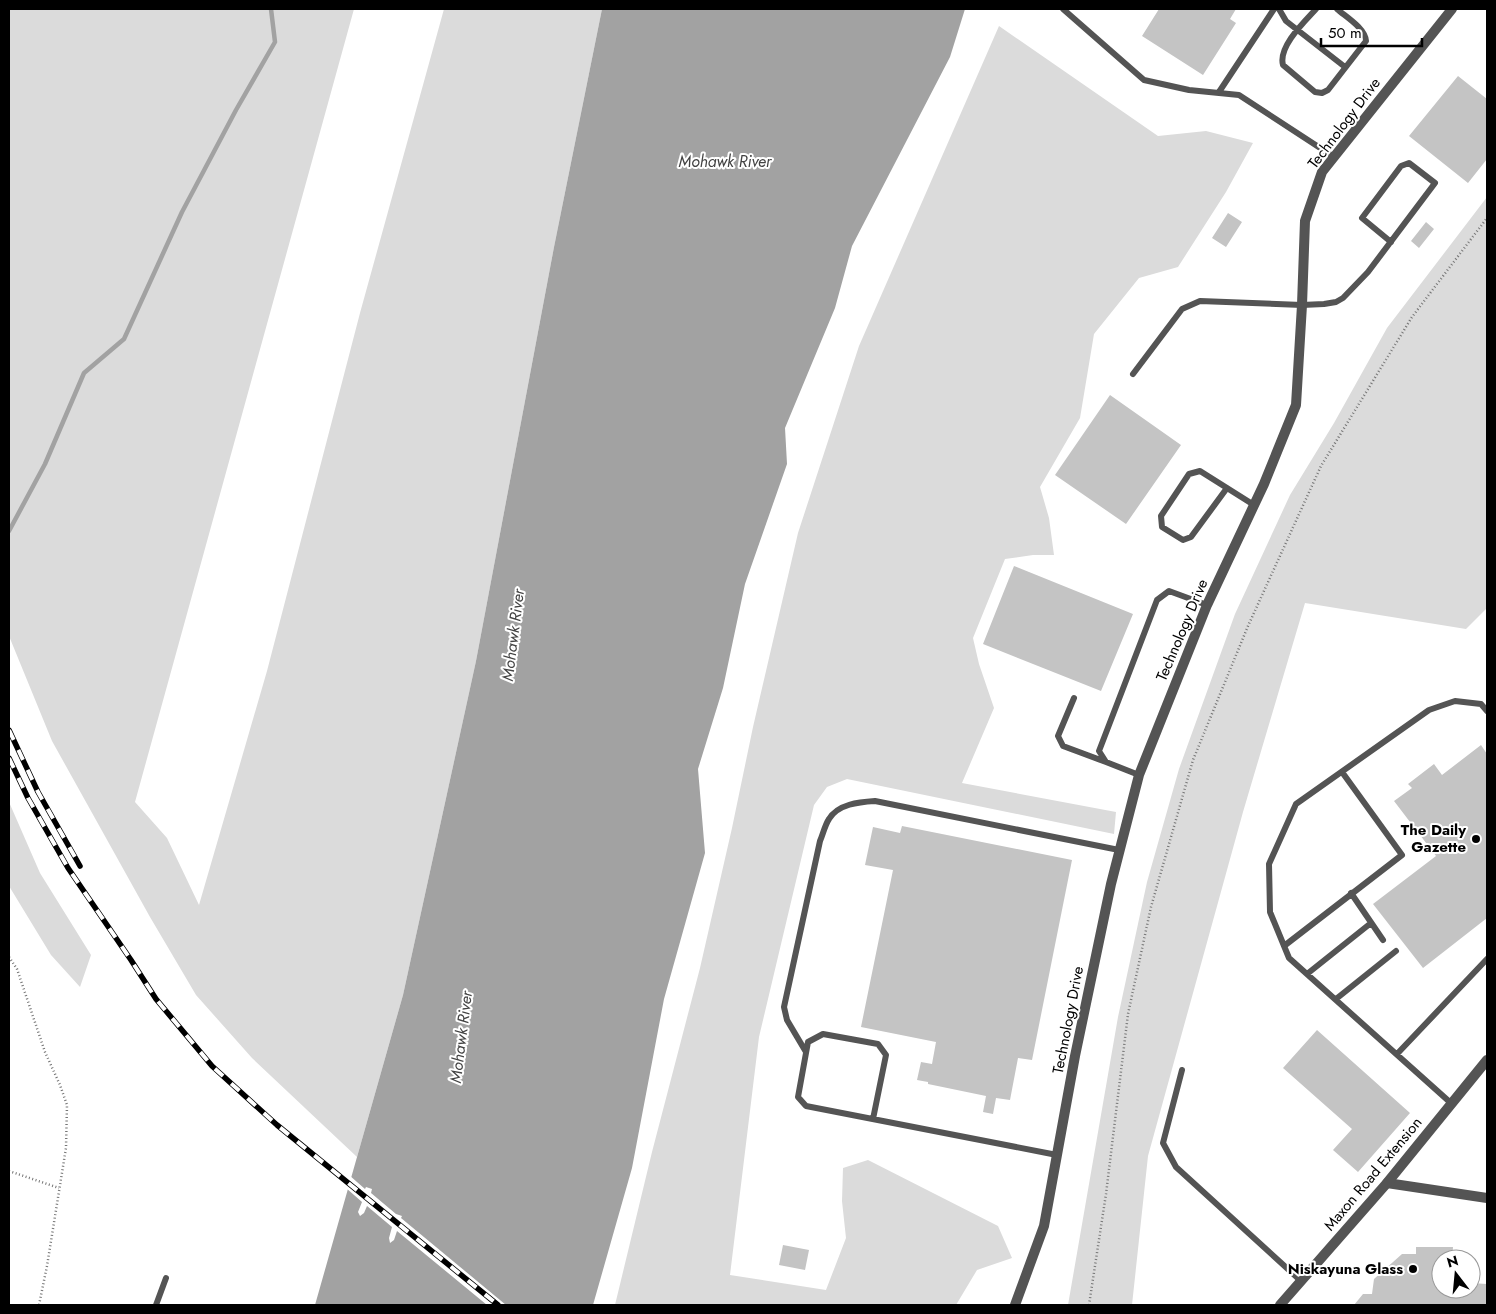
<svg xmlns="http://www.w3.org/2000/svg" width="1496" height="1314" font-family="Jost,sans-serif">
  <rect width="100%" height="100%" fill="#fff"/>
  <!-- green -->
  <path fill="#dbdbdb" d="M9,9H354L135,802L167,838L199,905L267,671L360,313L444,9H602L554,247L476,661L403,995L357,1157L252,1058L196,995L150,917L52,741L9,636Z
    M999,26L1158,136L1206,131L1253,143L1226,192L1178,267L1139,278L1094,334L1080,418L1040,487L1049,518L1054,555H1033L1005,559L973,638L979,664L994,708L962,783L1116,812L1114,834L847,779L827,787L814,805L759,1037L730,1275L826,1290L846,1238L842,1201L843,1168L868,1160L998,1226L1012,1258L977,1270L956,1305H615L652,1152L700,968L732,828L753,727L798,533L859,346Z
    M1487,197V608L1466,629L1305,603L1243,812L1148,1156L1132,1305H1068L1118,1017L1147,882L1179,769L1235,614L1290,495L1334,423L1387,328Z
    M9,802L40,873L91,955L80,987L51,955L9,886Z"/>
  <!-- water -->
  <path fill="#a2a2a2" d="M602,9H965L950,57L852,246L835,308L785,428L787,464L745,584L723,688L698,769L705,853L664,999L632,1168L593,1305H315L403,995L476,661L554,247Z"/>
  <!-- pier -->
  <path fill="#fff" d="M349,1175L365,1189L366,1187L372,1189L371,1193L396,1214L402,1216L401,1218L506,1305H487L397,1231L394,1240L390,1243L389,1238L392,1227L367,1206L364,1213L360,1216L358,1212L362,1202L346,1188Z"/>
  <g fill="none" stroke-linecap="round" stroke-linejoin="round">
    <!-- stream -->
    <path stroke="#a2a2a2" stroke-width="4.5" d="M9,531L45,464L84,373L124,339L182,212L236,110L275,42L271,9"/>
  </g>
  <!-- building -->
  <path fill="#c4c4c4" d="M1159,9H1236L1230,19L1236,23L1203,75L1142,36Z
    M1458,76L1487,99V159L1468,183L1409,136Z
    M1228,213L1242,222L1226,247L1212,238Z
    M1426,222L1434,229L1419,248L1411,241Z
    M1110,395L1181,445L1126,524L1055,475Z
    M1014,566L1133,614L1101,691L983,644Z
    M1481,745L1487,754V918L1423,968L1373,904L1436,856L1394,801L1412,788L1408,784L1434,764L1442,775Z
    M902,826L1072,860L1032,1060L1018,1058L1010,1100L996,1098L993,1114L983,1112L986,1096L928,1084V1082L917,1080L921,1062L932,1064L936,1042L861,1027L893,870L865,865L873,827L900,833Z
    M1317,1030L1410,1113L1358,1172L1333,1150L1352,1129L1283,1068Z
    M783,1245L809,1250L805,1270L779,1265Z
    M1416,1247H1453L1452,1259H1441V1289H1471V1283L1487,1284V1305H1354L1363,1294H1372L1374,1279L1402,1254H1416Z"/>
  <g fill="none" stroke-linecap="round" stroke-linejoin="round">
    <!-- path -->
    <path stroke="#767676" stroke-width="2.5" stroke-dasharray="1 2.5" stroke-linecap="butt" d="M9,957L17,969L45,1052L60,1085L67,1105L66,1148L47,1266L39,1305
      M9,1171L59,1188
      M1089,1305L1106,1194L1128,1014L1151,907L1193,760L1248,626L1321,466L1412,317L1487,218"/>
    <!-- service -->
    <path stroke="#545454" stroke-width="6" d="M1063,9L1144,80L1189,90L1239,95L1334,157
      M1279,9L1286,21L1345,67
      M1316,9C1304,22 1278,47 1283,65L1315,92L1322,93L1328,90L1366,41C1365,28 1346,17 1337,9
      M1219,92L1274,9
      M1133,374L1182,309L1200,301L1302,305L1324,304L1336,302L1343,298L1368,272L1435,183L1409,163L1401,166L1362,218L1391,242
      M1227,488L1191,537L1183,540L1162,527L1161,516L1189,474L1200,471L1254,505
      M1074,698L1058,736L1063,746L1106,762
      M1139,775L1106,762L1099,751L1157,600L1169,591L1207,605
      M1351,893L1383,940
      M1284,946L1402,855L1342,772
      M1307,974L1371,923
      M1336,999L1396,951
      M806,1052L787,1020L784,1007L820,841C823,834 825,825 829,819C838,804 859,802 875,801L1119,850
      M1397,1054L1487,959
      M1182,1070L1163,1143L1176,1167L1301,1281
      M1452,1104L1289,958L1270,912L1269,864L1296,804L1429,710L1455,701L1481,704L1487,711
      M873,1119L886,1055L878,1044L823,1034L808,1042L798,1097L806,1106L1057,1155
      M156,1305L166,1278"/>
    <!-- minor -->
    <path stroke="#545454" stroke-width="10" d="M1387,1183L1487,1198
      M1015,1305L1044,1226L1075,1056L1111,884L1139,775L1207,605L1264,484L1296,405L1302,305L1305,221L1322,172L1452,9"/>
    <!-- tertiary -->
    <path stroke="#545454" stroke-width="10" d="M1280,1305L1387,1183L1487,1060"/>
    <defs>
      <path id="rail" d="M9,730L38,792L80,866
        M9,758L28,798L68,868L131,960L156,999L212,1066L277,1125L498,1305"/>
    </defs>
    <!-- rail casing -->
    <use href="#rail" stroke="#000" stroke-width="5.5"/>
    <!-- rail -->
    <use href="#rail" stroke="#fff" stroke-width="4" stroke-dasharray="11" stroke-linecap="butt"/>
  </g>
  <!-- markers -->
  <g fill="#000" stroke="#fff" stroke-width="2">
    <circle cx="1476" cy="839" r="5"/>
    <circle cx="1413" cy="1269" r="5"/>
  </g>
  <g text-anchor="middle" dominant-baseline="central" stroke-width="4" stroke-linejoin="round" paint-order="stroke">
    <!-- street labels -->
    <g font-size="15" fill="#000" stroke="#fff">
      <text transform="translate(1344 123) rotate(-53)">Technology Drive</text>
      <text transform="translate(1182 630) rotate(-67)">Technology Drive</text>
      <text transform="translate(1068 1020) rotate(-79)">Technology Drive</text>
      <text transform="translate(1373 1174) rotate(-50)">Maxon Road Extension</text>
    </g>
    <!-- poi labels -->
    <g font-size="15" font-weight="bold" fill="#000" stroke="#fff" text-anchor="end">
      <text x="1466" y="830">The Daily<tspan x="1466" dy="17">Gazette</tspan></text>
      <text x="1403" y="1269">Niskayuna Glass</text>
    </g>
    <!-- water labels -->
    <g font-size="16" font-style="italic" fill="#434343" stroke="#fff">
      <text x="725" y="161">Mohawk River</text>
      <text transform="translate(513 635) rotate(-83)">Mohawk River</text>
      <text transform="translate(461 1037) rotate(-83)">Mohawk River</text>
    </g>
  </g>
  <!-- border -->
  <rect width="1496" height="1314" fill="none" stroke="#000000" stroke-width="20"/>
  <!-- north arrow -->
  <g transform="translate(1456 1274) rotate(344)"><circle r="24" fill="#ffffff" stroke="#999999"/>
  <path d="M0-4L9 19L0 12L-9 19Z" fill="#000000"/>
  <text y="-8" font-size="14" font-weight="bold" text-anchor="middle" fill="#000000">N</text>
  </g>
  <!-- scale -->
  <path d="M1321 38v8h101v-8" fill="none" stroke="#000000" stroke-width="2.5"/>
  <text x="1328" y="38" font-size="15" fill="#000000" stroke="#ffffff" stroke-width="4" paint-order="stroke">50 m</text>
</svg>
